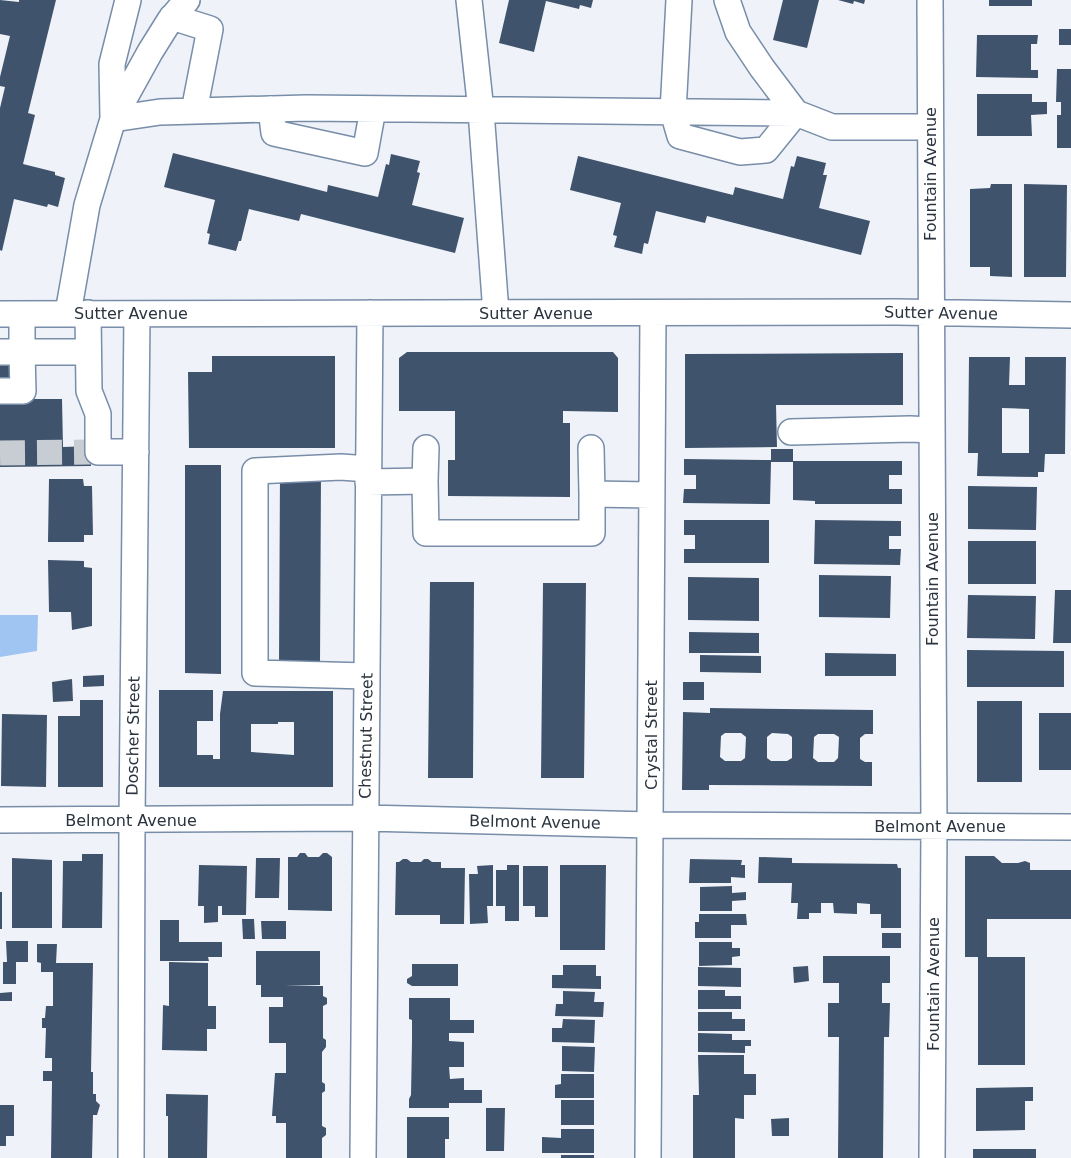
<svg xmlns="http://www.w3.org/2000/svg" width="1071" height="1158" font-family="'DejaVu Sans',sans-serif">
  <rect width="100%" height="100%" fill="#eff3f9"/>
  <!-- green -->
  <path fill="#a1c5f2" d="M0,615H38L37,651L0,657Z"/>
  <!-- building -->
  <path fill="#40536c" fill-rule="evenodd" d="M0,0L19,2V0H56L28,113L35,115L23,164L55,172V175L65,178L58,207L48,204L47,207L14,199L2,251L0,250V108L5,87L0,86V77L10,36L0,34Z
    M509,0H593L591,8L580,5L579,9L546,1L534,52L499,43Z
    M783,0H819L807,48L773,40Z
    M838,0H865L864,4L854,1L853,4Z
    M989,0H1032V6H989Z
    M1059,29H1071V45H1059Z
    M977,35H1038L1037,44H1031V70H1038V78L976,77Z
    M1057,69H1071V148H1057V115H1061V102H1056Z
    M977,94H1032V102H1047V114L1031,115L1032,136H977Z
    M173,153L327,192L328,185L378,197L386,164L389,165L391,154L420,161L417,172L420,173L412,205L464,218L455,253L301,214L299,221L249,209L241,241H239L236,251L208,244L210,234L207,233L215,200L164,187Z
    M578,156L733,195L735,187L783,199L791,166L794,167L797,156L826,163L823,175H827L819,208L870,221L861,255L707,216L705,223L656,211L648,244L644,243L642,254L614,247L617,236L613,235L621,203L570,190Z
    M991,184H1012V277L990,276V267H970V189L990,188Z
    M1024,184L1067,185L1066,277H1024Z
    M407,352H613L618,358V412L563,411V423H570V497L448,496V460H455V411H399V358Z
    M903,353V405H776L777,447L685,448V354Z
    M0,355H17V381L0,380Z
    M212,356H335V448H189L188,372H212Z
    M969,357H1010L1009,385H1025V357H1066L1065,454H1045L1044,472H1038V477L977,476L978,453H968ZM1002,408L1029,409V453H1002Z
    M0,399H62L63,447L91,446V466L0,467Z
    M771,449H793V461H902V475H889V489H902V504H815V501L793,500V462H771L770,504L683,503L684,489H696V475H684V459L771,460Z
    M185,465H221V674L185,673Z
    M280,474H321L320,665H279Z
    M49,479H83L84,486H92L93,535H84V542H48Z
    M968,486L1037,487L1036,530L968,529Z
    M684,520H769V563H684V549H695V535H684Z
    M815,520L901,521V536H889V549H901L900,565L814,564Z
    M968,541H1036V584H968Z
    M48,560L84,561V567L92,568V626L72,630L71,612H49Z
    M819,575L891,576L890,618L819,617Z
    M688,577L759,578V621L688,620Z
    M430,582H474L473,778H428Z
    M543,583H586L584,778H541Z
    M1055,590H1071V643H1053Z
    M968,595L1036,596L1035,639L967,638Z
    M689,632L759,633V653H689Z
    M967,650L1064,651V687H967Z
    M825,653L896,654V676H825Z
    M700,655L761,656V673L700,672Z
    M104,675V686L83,687V676Z
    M72,679L73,701L53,702L52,682Z
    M683,682H704V700H683Z
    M159,690H213V721H197V755H213V759H220V714L223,691H333V787H159ZM278,722H294V755L251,752V724H278Z
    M80,700H103V787H58V716H80Z
    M977,701H1022V782H977Z
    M710,708L873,710V734H865L860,738V759L865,762H872V786L709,785V790H682L683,712L710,713ZM725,733H741L746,737L745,758L741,761H725L720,757L721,736ZM772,733L788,734L792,737V758L787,761H771L767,758V737ZM818,734H834L839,737L838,758L834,762H818L813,758L814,737Z
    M1039,713H1071V770H1039Z
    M2,714L47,715L46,787L1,786Z
    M300,853H305L308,857H319L323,853H327L332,857V911L288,910V857H297Z
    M82,854H103L102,928H62L63,861H82Z
    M965,856H994L1002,863H1018L1025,861L1030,863V870H1071V919H987V957H1025V1065H978V957H965Z
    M759,857L792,858V863L897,864L898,868H901V928H881V914H870V904L857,903V914L834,913L833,903H821V913H809V919H797L798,903H791L792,883H758Z
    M12,858L52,860V928H12Z
    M256,858H280L279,898H255Z
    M403,859H407L411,862H421L424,859H428L432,862H441V868H465L464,924H440V915H395L396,862H399Z
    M690,859L742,860L741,865H745V878L731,877V883H689Z
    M199,865L247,866L246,915H222V906H218V922L204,923V906H198Z
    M493,865V906H487L488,923L470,924L469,874H478L477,866Z
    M507,865H519V921H505V906H496V870H507Z
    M560,865H606L605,950H560Z
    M523,866H548V917H535V906H523Z
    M732,886V893L746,892V900L732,901V911H700V887Z
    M0,892H2V929H0Z
    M699,914H746L747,925H731V938H695V922H699Z
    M242,919H254L255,939H243Z
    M160,920H179V942H222V957H208L209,961H160Z
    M261,921H286V939H262Z
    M882,933H901V948H882Z
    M6,941H28V962H16V984H3V962H7Z
    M699,942H732V948H740V956L732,957V965L699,966Z
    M37,944H57L56,963H93L91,1072H93V1094H96V1101L100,1105L97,1115H93L92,1158H51L52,1081H43V1071H52V1058H45L46,1028H42V1018H45L46,1006H53V972H41V963L37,962Z
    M256,951H320V985L285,986H323V996L327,998V1004L323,1006V1038L326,1040V1047L322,1052V1082L325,1084V1091L322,1093V1126L326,1128V1135L322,1138V1158H286V1123H276V1116H272L275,1073H286V1043H269V1007H283V997H261V985H256Z
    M823,956H890V983H882V1003H890L889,1037H884L883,1158H838L839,1037H828V1003H839V983H823Z
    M169,962L208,963V1006H216V1029H207V1051L162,1050L163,1005L169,1006Z
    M412,964H458V986H412L407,983V979L412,976Z
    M563,965H596V976H601V989L552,988V975H563Z
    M808,966L809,981L794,983L793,967Z
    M698,967L741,968V987L698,986Z
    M698,990H725V996H741V1009H698Z
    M563,991L595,992L594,1002H604L603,1017L555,1016L556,1004H563Z
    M12,992V1001H0V993Z
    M409,998H450V1020H474V1033H449V1041L464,1042V1067H449L450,1079L464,1078V1090H482V1103H449V1108H409V1099L411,1095L412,1041V1020L409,1019Z
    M698,1012H732V1019H745V1031H698Z
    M563,1019L595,1020L594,1043L552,1042V1028H562Z
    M698,1033L732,1034V1040H751V1046H745V1053L698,1052Z
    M562,1046L595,1047L594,1072L562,1071Z
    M698,1055H744V1074H756V1095H744V1119L735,1118V1158H693V1095H699Z
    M561,1074H594V1098H555V1085L561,1084Z
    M1033,1087V1101H1025V1130L976,1131V1088Z
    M166,1094L208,1095L207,1158H168V1116H166Z
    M561,1100H594V1125H561Z
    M0,1105H14V1136H6V1146H0Z
    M486,1108H505L504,1151H486Z
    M407,1117H449V1139H445V1158H407Z
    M789,1118V1136H772L771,1119Z
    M561,1129H594V1153H542V1137L561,1138Z
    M973,1149H1036V1158H973Z
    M561,1155H594V1158H561Z"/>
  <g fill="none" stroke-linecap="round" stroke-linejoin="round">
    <!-- minor-tunnel -->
    <path stroke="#c8cdd4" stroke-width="25" stroke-dasharray="25 12" stroke-linecap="butt" d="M0,453L91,452"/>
    <defs>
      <path id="minor" d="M128,0L112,64L113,119L160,112L306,108L796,113
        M469,0L481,111L496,313
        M679,0L673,112L680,136L740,152L766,150L796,113
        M727,0L738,32L762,68L796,113L832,127H930
        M930,0L934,826L932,1158
        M172,17L210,29L194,111
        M271,109L274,133L365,153L373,109
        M68,313L87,205L113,119L150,52L170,20L187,0
        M88,313L89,391L98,414V452H136
        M0,314L896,312L1071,315
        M0,352H22V314
        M0,391H23L22,352H88
        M791,432L910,429L931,430
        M591,448L592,494
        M425,481L426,448
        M368,482L425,481L426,533H592V494L651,495
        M366,676L255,673V471L341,467L368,469
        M0,820L365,818L650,825L1071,827
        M131,1158L132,820L137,314
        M363,1158L370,313
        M648,1158L653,313"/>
    </defs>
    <!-- minor casing -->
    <use href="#minor" stroke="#788da8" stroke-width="28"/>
    <!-- minor -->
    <use href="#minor" stroke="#fff" stroke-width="25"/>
  </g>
  <g text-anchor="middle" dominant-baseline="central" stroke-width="5" stroke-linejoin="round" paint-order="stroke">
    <!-- street labels -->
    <g font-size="16" fill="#2a333e" stroke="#fff">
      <text transform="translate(930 174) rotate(-90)">Fountain Avenue</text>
      <text x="131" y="313">Sutter Avenue</text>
      <text x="536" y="313">Sutter Avenue</text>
      <text transform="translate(941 313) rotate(1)">Sutter Avenue</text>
      <text transform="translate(932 579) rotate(-90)">Fountain Avenue</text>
      <text transform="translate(651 735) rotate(-90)">Crystal Street</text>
      <text transform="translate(133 736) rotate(-89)">Doscher Street</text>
      <text transform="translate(366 736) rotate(-89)">Chestnut Street</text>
      <text x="131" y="820">Belmont Avenue</text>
      <text transform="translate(535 822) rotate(1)">Belmont Avenue</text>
      <text x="940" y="826">Belmont Avenue</text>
      <text transform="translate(933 984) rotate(-90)">Fountain Avenue</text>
    </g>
  </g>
</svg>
